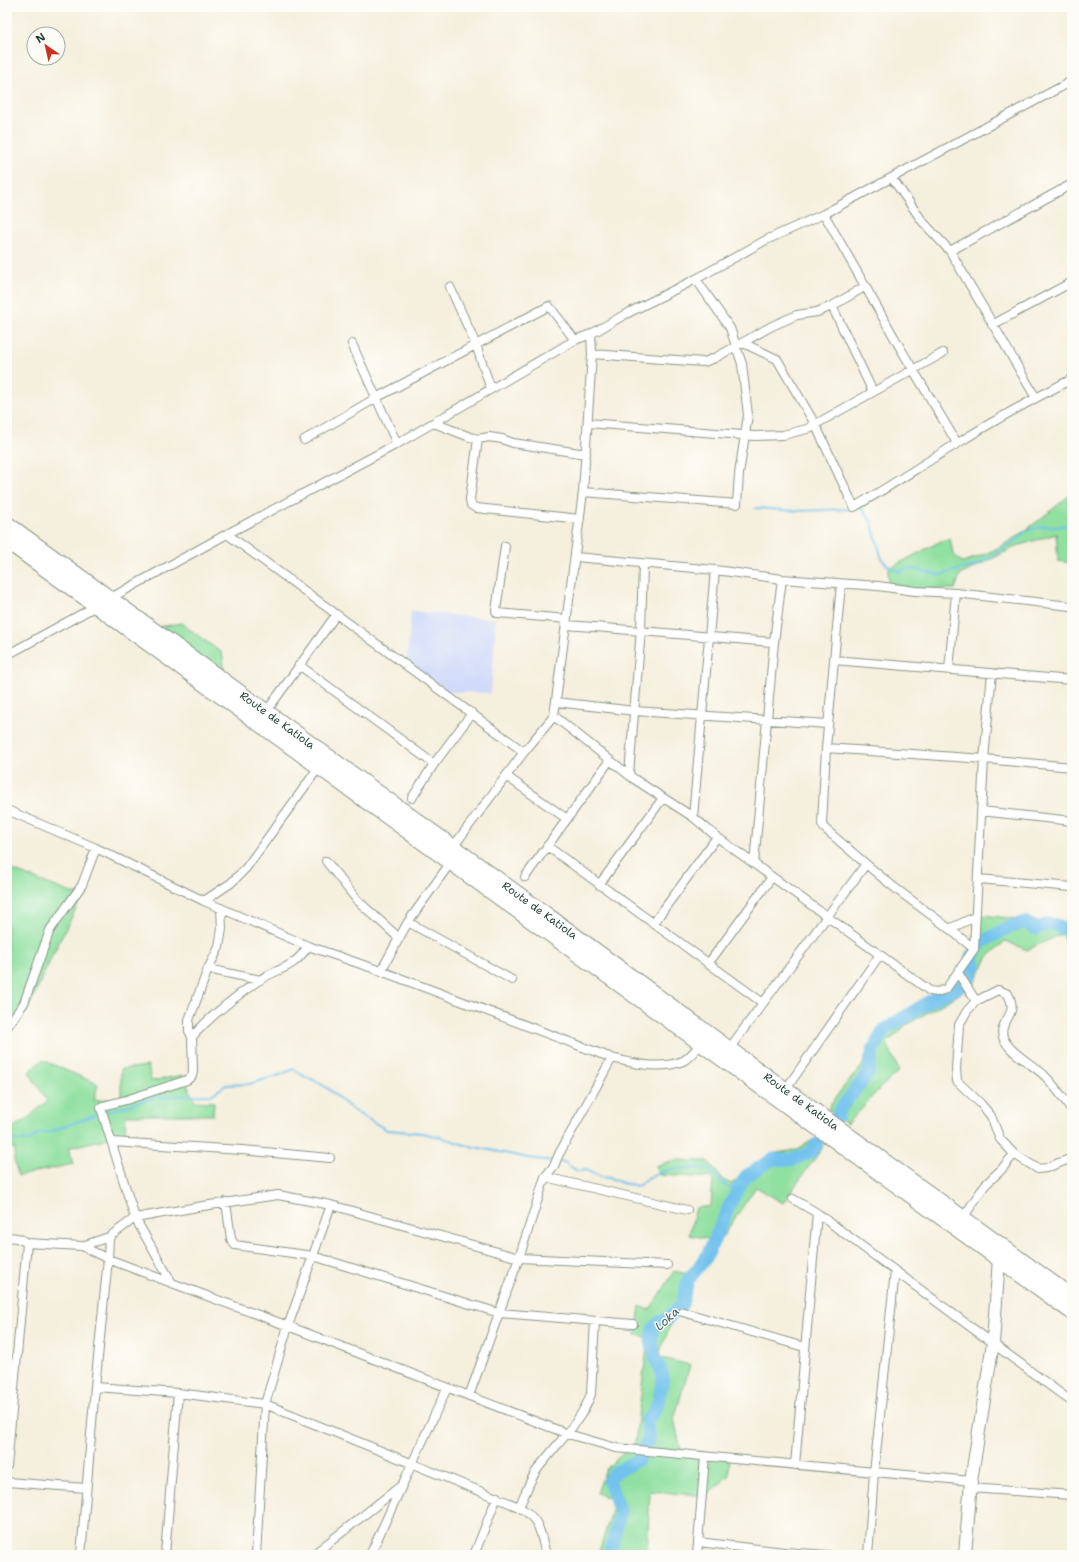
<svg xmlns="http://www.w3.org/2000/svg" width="1079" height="1562" font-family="'Shantell Sans',sans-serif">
  <rect width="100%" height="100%" fill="#fdfcf7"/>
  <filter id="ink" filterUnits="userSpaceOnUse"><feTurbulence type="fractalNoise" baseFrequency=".025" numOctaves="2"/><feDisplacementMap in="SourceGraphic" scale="8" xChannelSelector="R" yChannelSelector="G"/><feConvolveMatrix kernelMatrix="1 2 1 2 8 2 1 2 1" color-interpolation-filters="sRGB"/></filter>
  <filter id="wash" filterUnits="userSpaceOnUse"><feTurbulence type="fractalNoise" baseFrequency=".012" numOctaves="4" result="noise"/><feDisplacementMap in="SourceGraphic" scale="16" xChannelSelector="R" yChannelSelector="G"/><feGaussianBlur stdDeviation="0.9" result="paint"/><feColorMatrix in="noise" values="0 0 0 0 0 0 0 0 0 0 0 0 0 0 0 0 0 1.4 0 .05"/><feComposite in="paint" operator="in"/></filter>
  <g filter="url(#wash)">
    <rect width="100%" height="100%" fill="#f5efdd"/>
    <!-- built -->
    <path fill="#d0daf9" d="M411,611L496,619L491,693L445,692L407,661Z"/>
    <!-- green -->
    <path fill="#90e0a0" stroke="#588e6a" d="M1071,494L1072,563L1058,561L1056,534L1017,546L960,575L955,589H917L889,584L888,569L941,541L950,538L953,554L962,562C1005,551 1038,521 1071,494Z
      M181,623L222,653L226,677L159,627Z
      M7,868L82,897L52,956L29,1007L7,1028Z
      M982,915L1072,925V954L1062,934L1027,950L1005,941L987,958L973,986L906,1025L887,1043L899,1071L882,1086L847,1124L828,1109L841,1090L862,1066L870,1045L895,1017L951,988L975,954Z
      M42,1060L98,1084L94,1100L121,1098V1069L148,1066L151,1081L183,1075L194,1101L214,1102L213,1115H126L125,1134L68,1148L73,1164L18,1176L14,1159L15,1148L7,1149V1131L28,1118L47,1101L29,1072Z
      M814,1139L823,1147L783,1203L756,1187L692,1282L675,1312L658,1357L690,1365L674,1419L681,1450L730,1455L729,1475L708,1496L650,1491L647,1555H598L615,1501L597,1493L606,1469L635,1442L648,1338L636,1335L640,1306L649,1310L660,1295L674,1271L688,1274L701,1256L709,1239L689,1235L696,1208L711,1206L713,1178L659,1175L655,1166L675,1160L708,1161L723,1180L731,1184L775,1153L797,1150Z"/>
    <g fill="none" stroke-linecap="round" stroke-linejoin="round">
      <!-- stream -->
      <path stroke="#72c2ed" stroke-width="2" d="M756,508L797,511L852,509
        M857,509L862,508L871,521L882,559L886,564L898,572L909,568L939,575L974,566L1019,539L1025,531L1044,526L1057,527L1072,524
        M105,1112L149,1099L169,1096L211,1095L226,1085L249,1084L277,1076L294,1069L305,1077L314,1080L327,1088L354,1111L387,1130L422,1133L440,1137L465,1145L528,1158L554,1161
        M7,1142L11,1140L29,1141L39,1133L50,1132L100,1113
        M558,1161L564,1162L577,1171L586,1170L601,1177L610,1178L622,1183L638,1186C663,1166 678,1167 708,1169L727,1187L739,1188"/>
      <!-- river -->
      <path stroke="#72c2ed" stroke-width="13" d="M837,1117L840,1109L868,1074L873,1049L884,1030L930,1001L967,983L975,965L972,956L982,942L1005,929L1025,922L1036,929C1042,926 1050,923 1056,925C1063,927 1065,931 1072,931
        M610,1555L620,1513L609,1480L614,1473L639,1459L640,1451L649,1440L646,1421L653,1413L658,1403L663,1379L662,1372L655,1358L651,1339L653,1329L660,1322L666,1320L682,1304L688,1280L706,1258L732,1200L746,1176L773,1159L792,1160L810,1153L817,1144"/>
    </g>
  </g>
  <g filter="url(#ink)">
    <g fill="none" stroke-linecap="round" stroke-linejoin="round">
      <defs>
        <path id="street" d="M892,178L923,222L950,251L1036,398
          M824,214L902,351L957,443
          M950,251L1072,184
          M450,287L476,345L491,389
          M832,306L873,392
          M992,325L1072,282
          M743,343L777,359L815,424L854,507C889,487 923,464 958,443C995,420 1033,399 1072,379
          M352,344L397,444
          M592,354L704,362L715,358L772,326L797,315L817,312L832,306L866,286
          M434,423L470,437L478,439L489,437L502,439L513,443L586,454
          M588,423L755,436L783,435L807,429L943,353
          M478,439L470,499L471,505L476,508L580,519
          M304,440L376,398L549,306L575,340
          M583,492L737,504L739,474L748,415L742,364L730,328L696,279
          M227,534L524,752
          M505,546L496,611L497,613L567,619
          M576,557L715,570L782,579L878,586L915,591L956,593L1070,606
          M841,584L826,748L822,824L824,828C849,849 873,871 899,891C924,910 950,928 974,949
          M567,625C636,630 705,637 774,642
          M7,655L227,534L397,444L575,340L591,334L624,315L696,279L766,240L824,214L1072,81
          M834,660L1072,680
          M299,665L434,764
          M949,670L956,593
          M556,702L635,711L828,724
          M266,712L336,615
          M554,716L634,779L693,817L717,837L930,991L937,992L946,989L974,949L984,759L992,673
          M826,748L984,759L1072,767
          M629,774L641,630L643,564
          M506,776L567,819
          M412,798L434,764L472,713
          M7,810L96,848L204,901L308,946L381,971L612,1058C635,1064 660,1070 683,1061C689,1058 696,1049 701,1044
          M981,811L1072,821
          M693,817L715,570
          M547,846L763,1003
          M453,847L524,752L554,716L583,492L592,354L591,334
          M326,861L357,900L399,938
          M754,864L774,642L782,579
          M525,877L610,760
          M978,879L1072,887
          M599,885L663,798
          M204,901L231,883L246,868L319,767
          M408,922L512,980
          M653,924L717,837
          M951,928L975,917
          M708,964L772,877
          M208,969L260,980
          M381,971L408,922L451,862
          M958,973L976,1001L998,990L1008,994C1020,1016 998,1020 1003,1037C1008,1052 1034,1065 1045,1076C1055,1086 1064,1099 1072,1110
          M976,1001L967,1011L959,1025L956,1069L957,1081L980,1103L991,1116L1000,1139L1014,1154L1038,1169L1046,1168L1072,1158
          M7,1027L24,1003L50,930L82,885L96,848
          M192,1037L189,1031V1020L208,969L219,947L222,929L221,908
          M729,1049L866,864
          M786,1089L879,956
          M112,1142L242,1150L330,1158
          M545,1177L687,1210
          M793,1199L817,1213L1072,1402
          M226,1202L231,1239L235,1245L313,1256L499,1313L633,1324
          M963,1218L985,1185L1001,1170L1014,1154
          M7,1238C14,1236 21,1239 27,1243L82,1246L109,1237L135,1218L203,1206L278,1195L331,1205L519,1258L667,1265
          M82,1246L108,1259L172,1283L288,1326L568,1434L616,1448L971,1481
          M172,1283L135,1218L101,1108L103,1106L126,1100L187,1080L192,1076L193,1071L192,1037C211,1015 235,997 258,981C279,967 293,970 308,946
          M683,1312L804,1347
          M95,1387L178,1393L265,1404L519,1507C541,1520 540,1532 546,1555
          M469,1396L519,1258L545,1177L554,1166L559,1154L612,1058
          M795,1465L817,1213
          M7,1466L27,1243
          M7,1482L86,1488
          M970,1488L1072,1495
          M519,1507C525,1495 529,1481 537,1470C555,1445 580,1424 591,1394L595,1321
          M698,1542L784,1552L829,1555
          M81,1555L95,1387L108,1259L109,1237
          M165,1555L178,1393
          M256,1555L265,1404L288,1326L331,1205
          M313,1555L402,1485
          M370,1555L447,1388
          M474,1555L497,1497
          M697,1555L705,1457
          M868,1555L874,1473L895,1271"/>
        <path id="secondary" d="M965,1555L971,1481L993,1343L999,1259"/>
        <g id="highway">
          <path id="s1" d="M7,524L566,929L729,1049L1072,1297"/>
          <path d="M7,541L1072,1312"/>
        </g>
      </defs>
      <!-- street casing -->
      <use href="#street" stroke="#8a9688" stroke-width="10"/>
      <!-- secondary casing -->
      <use href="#secondary" stroke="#8a9688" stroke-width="14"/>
      <!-- highway casing -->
      <use href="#highway" stroke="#8a9688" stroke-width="17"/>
      <!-- street -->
      <use href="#street" stroke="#fff" stroke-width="8"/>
      <!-- secondary -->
      <use href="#secondary" stroke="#fff" stroke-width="12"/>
      <!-- highway -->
      <use href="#highway" stroke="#fff" stroke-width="15"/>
    </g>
  </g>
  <g text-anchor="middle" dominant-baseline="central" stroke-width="3" stroke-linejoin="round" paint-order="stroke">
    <!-- street labels -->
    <g font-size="11" fill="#1f3d34" stroke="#fdfcf7">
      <text stroke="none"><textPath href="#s1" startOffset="334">Route de Katiola</textPath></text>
      <text stroke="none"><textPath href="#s1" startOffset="658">Route de Katiola</textPath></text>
      <text stroke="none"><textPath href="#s1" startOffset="982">Route de Katiola</textPath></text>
    </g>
    <!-- water labels -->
    <g font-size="12" font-style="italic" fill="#345e62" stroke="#fdfcf7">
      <text transform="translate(667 1319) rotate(-43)">Loka</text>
    </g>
  </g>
  <!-- margin -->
  <rect width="1079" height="1562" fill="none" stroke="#fdfcf7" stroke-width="24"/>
  <!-- north arrow -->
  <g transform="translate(46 46) rotate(326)"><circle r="19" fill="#fdfcf7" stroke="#a4b0a9"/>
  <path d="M0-3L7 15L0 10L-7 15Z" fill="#c8321e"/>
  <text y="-6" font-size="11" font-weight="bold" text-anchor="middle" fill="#1f3d34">N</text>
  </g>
</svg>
